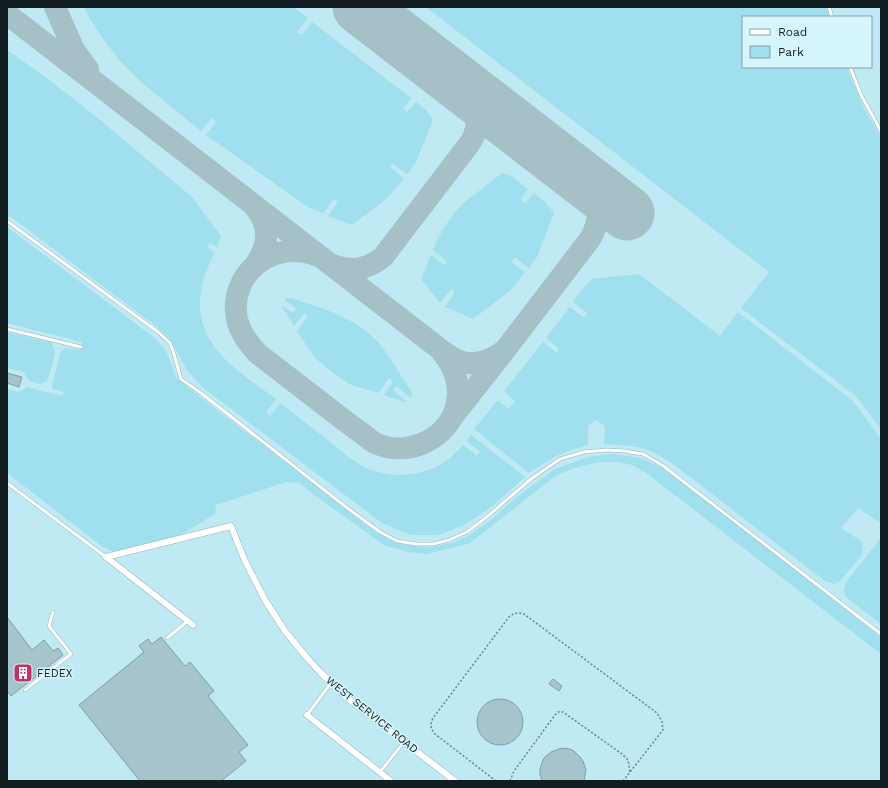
<svg xmlns="http://www.w3.org/2000/svg" width="888" height="788" font-family="'Work Sans',sans-serif">
  <rect width="100%" height="100%" fill="#d6f6fe"/>
  <!-- built -->
  <path fill="#bfe9f3" fill-rule="evenodd" d="M7,7H881V781H7ZM743,17H871V67H743Z"/>
  <!-- green -->
  <path fill="#9fdfee" d="M84,7H293L308,18L297,32L302,35L312,22L411,98L403,109L407,112L416,102L426,110L433,120L415,164L407,174L393,164L390,167L404,179L386,199L352,225L328,216L338,202L334,199L323,213L308,207L206,135L216,122L212,118L201,131L142,83L121,62L103,39L89,17Z
    M426,7H827L829,17H743V67H846L865,110L881,137V429L857,397L741,308L769,272Z
    M7,50L44,76L94,115L192,197L221,236L217,247L210,243L207,247L214,253C209,265 203,277 201,290C192,345 238,371 276,399L266,412L270,416L280,403C296,415 312,428 329,441C341,450 354,463 369,469C395,480 427,476 450,458C455,454 459,449 463,445L477,456L480,451L466,441L471,435L525,477L494,505L466,524L439,535H411L382,523L202,387L187,370L170,339L156,326L7,214Z
    M502,173L513,177L528,189L521,199L525,203L534,193L545,202L554,213L537,257L529,268L515,257L511,262L525,272L511,290L473,319L445,307L455,292L451,289L440,303L421,279L431,255L444,265L447,261L433,250C440,233 451,214 465,202C477,192 490,183 502,173Z
    M7,227L156,339L166,351L176,377L186,386L376,532L389,539L406,545L430,547L452,543L468,536L491,520L518,496L555,469L588,457L613,454L640,458L661,467L679,480L881,637V654L645,472L632,465L617,462H600L574,468L554,477L470,543L427,554L408,552L384,545L313,494L300,483L286,482L216,505L215,514L182,534L122,552L111,551L103,547L7,473V389L19,392L27,387L62,396L64,392L53,389L52,385L60,354L63,350L66,348L80,350L82,342L7,323Z
    M639,274L720,336L738,312L853,401L881,439V522H879L858,508L841,528L861,541L863,549L861,556L841,580L834,584L825,581L680,469C670,462 659,454 648,450C634,445 618,445 604,444L605,426L596,420L588,426V445L571,450L556,456L529,473L474,429L498,400L508,409L515,401L504,391L543,342L557,353L559,349L546,338L570,307L583,317L587,313L573,302L585,286L592,279Z
    M286,298H290C322,308 355,317 378,342C383,347 387,354 391,360C398,370 404,381 411,391L412,394L411,398L396,386L393,390L407,402H404L384,395L393,382L389,378L378,393L349,384L332,372L316,359L297,331L308,316L304,313L294,326L284,310L281,305L293,313L296,309L284,299Z
    M7,332L52,343L55,351L53,363L47,381L40,384L29,381L24,372L7,368Z
    M881,538V624L846,597L844,590L847,581Z"/>
  <g fill="none" stroke-linecap="round" stroke-linejoin="round">
    <!-- taxiway -->
    <path stroke="#a6c0c8" stroke-width="22" d="M55,7L74,50L88,69
      M7,14L441,350C446,353 451,358 457,360C475,368 491,361 505,350L590,239C605,213 597,197 579,176
      M318,256C275,238 228,272 237,319C240,333 248,342 257,353C283,373 310,394 336,414C345,421 354,428 363,434C367,437 371,441 375,443C404,457 442,442 454,413C463,391 456,368 441,351
      M332,265C352,272 366,270 383,257L470,143C472,140 474,136 475,132C485,101 454,82 434,65
      M253,268C268,248 272,228 255,207
      M454,415L502,354"/>
    <!-- runway -->
    <path stroke="#a6c0c8" stroke-width="55" d="M360,7L579,176L627,213"/>
  </g>
  <!-- building -->
  <path fill="#a5c4cc" stroke="#809ea5" d="M7,373L22,377L19,387L7,383Z
    M7,617L32,650L44,640L53,651L58,648L63,655L11,696L7,691Z
    M161,637L185,666L190,662L214,691L208,696L248,745L239,752L246,761L221,781H140L79,705L144,652L139,646L148,639L152,644Z
    M553,679L562,686L559,691L549,684Z
    M477 722a23 23 0 1 1 46 0a23 23 0 1 1-46 0Z
    M562,748L570,749L574,751L580,757L583,761L586,770L584,781H542L540,774V769L543,760L545,757L551,752Z"/>
  <g fill="none" stroke-linecap="round" stroke-linejoin="round">
    <defs>
      <path id="service" d="M829,7L832,17
        M850,67L861,95L881,131
        M7,221L158,332L170,343L174,354L181,379L201,393L346,507L380,532L397,541L416,544H433L449,540L467,532L488,516L531,479L560,459L584,452L606,450L625,451L643,454L662,465L881,634
        M7,329L81,347
        M7,483L106,557
        M167,638L188,621
        M25,690L71,654L49,626L53,612
        M307,715L331,683
        M380,772L404,742"/>
      <path id="minor" d="M106,557L231,526L245,561L265,600L285,631L308,659L321,673L346,697L455,781
        M106,557L193,625
        M307,715L391,781"/>
    </defs>
    <!-- service casing -->
    <use href="#service" stroke="#94b3ba" stroke-width="4"/>
    <!-- minor casing -->
    <use href="#minor" stroke="#94b3ba" stroke-width="7"/>
    <!-- path -->
    <path stroke="#6e8388" stroke-width="1.5" stroke-dasharray="2 2" stroke-linecap="butt" d="M496,781L435,734C430,728 430,725 433,718L509,617C514,613 518,612 524,614L657,713L662,722L663,730L623,781
      M510,781L514,771L555,715L558,712H563L622,754L628,760L630,772"/>
    <!-- service -->
    <use href="#service" stroke="#fff" stroke-width="3"/>
    <!-- minor -->
    <use href="#minor" stroke="#fff" stroke-width="6"/>
  </g>
  <!-- icons -->
  <defs>
    <symbol id="building-square" viewBox="-11 -11 22 22"><rect x="-9" y="-9" width="18" height="18" rx="4" fill="#bf3264" stroke="#d6f6fe"/><path d="M-4-6H4V6H1V3H-1V6H-4ZM-2.5-4.3h1.7v1.8h-1.7ZM.8-4.3h1.7v1.8H.8ZM-2.5-1h1.7V.8h-1.7ZM.8-1h1.7V.8H.8Z" fill="#fff"/></symbol>
  </defs>
  <g fill-rule="evenodd">
    <use href="#building-square" x="12" y="662" width="22" height="22"/>
  </g>
  <g text-anchor="middle" dominant-baseline="central" stroke-width="3" stroke-linejoin="round" paint-order="stroke">
    <!-- poi labels -->
    <g font-size="11" fill="#121e21" stroke="#d6f6fe" text-anchor="start">
      <text x="37" y="673">FEDEX</text>
    </g>
    <!-- street labels -->
    <g font-size="11" fill="#121e21" stroke="#d6f6fe">
      <text transform="translate(372 715) rotate(39)">WEST SERVICE ROAD</text>
    </g>
  </g>
  <!-- border -->
  <rect width="888" height="788" fill="none" stroke="#121e21" stroke-width="16"/>
  <!-- legend -->
  <rect x="742" y="16" width="130" height="52" fill="#d6f6fe" stroke="#88a0a6"/>
  <rect x="750" y="29" width="20" height="6" fill="#ffffff" stroke="#88a0a6"/>
  <text x="778" y="36" font-size="12" fill="#121e21">Road</text>
  <rect x="750" y="46" width="20" height="12" fill="#9fdfee" stroke="#88a0a6"/>
  <text x="778" y="56" font-size="12" fill="#121e21">Park</text>
</svg>
